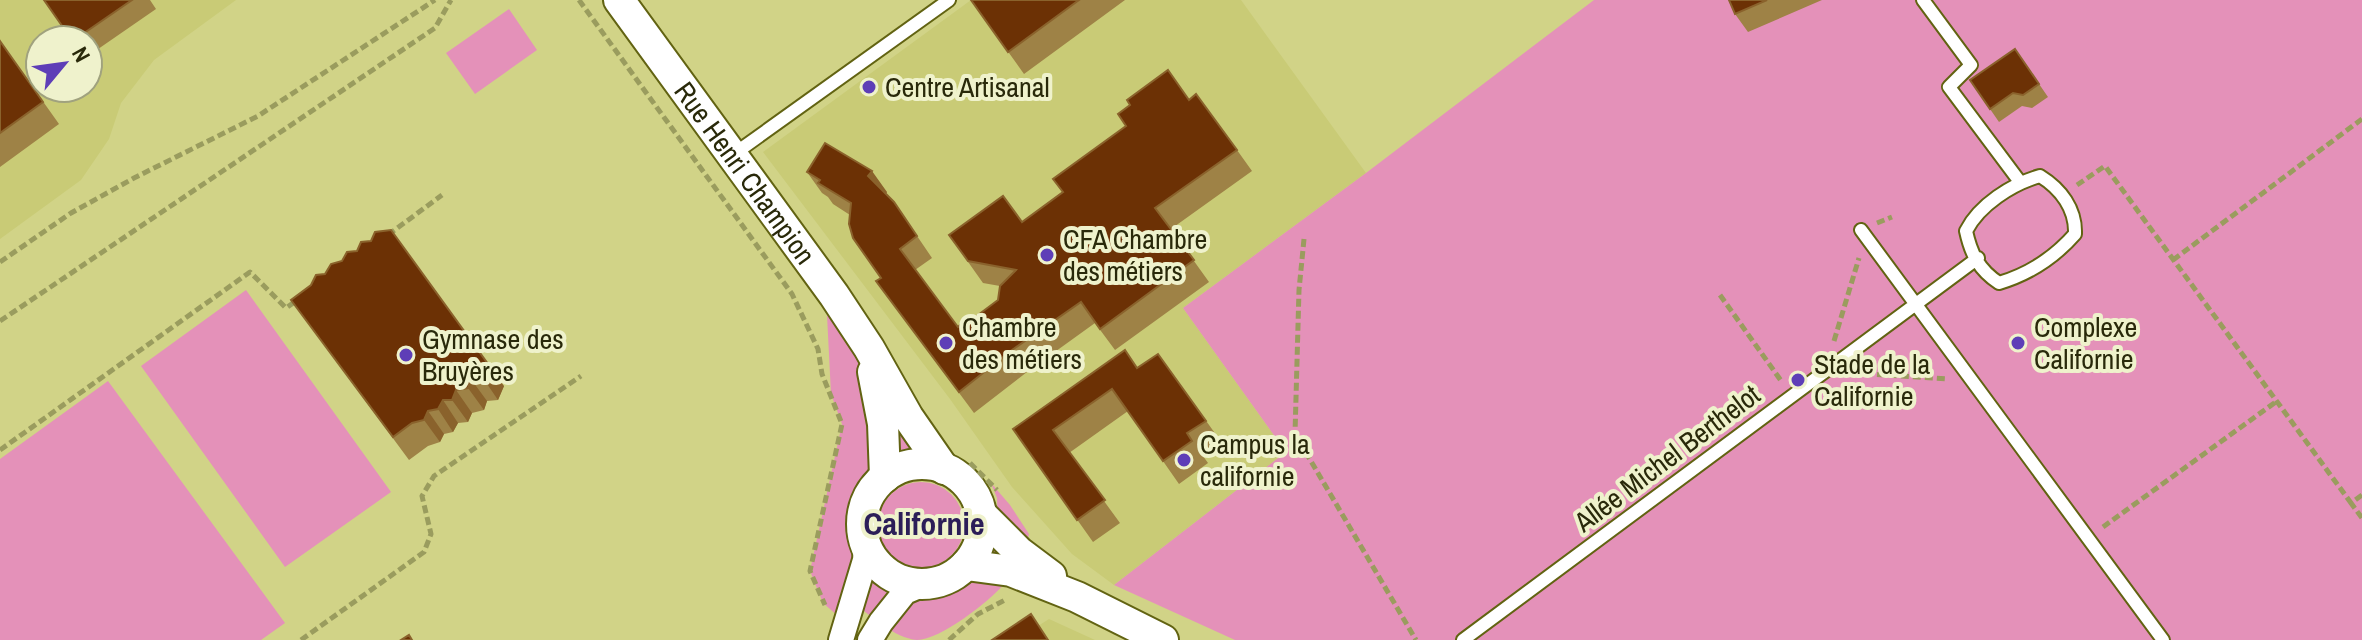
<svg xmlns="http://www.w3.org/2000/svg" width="2362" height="640" font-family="'Archivo Narrow',sans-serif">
  <rect width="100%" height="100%" fill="#d1d387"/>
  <!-- built -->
  <path fill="#c9cb76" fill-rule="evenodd" d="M0,0H236L154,60L121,103L109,139L81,180L0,239ZM40,40H88V88H40Z
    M971,0H1241L1366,173L1183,308L1286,452L1114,585L1072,554L1012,487L950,399L763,152Z
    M1049,619L1095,640H1016Z"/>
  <!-- green -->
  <path fill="#e491b9" d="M1594,0H2362V640H1235L1114,585L1286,452L1183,308L1366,173Z
    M509,9L537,50L475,94L446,53Z
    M246,290L391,492L285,567L141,366Z
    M827,315L869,348L933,466C916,464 901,466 887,477C832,520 882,606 945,579C964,571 977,552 981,532L998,529L997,498L991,483L1010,505L1029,534C1026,548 1013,573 1004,584C990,601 940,640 917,640C894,638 872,616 853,603L846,623L823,603L810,571L842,424L831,394Z
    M108,381L285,623L261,640H0V459Z
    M878 525a43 43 0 1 1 86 0a43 43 0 1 1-86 0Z"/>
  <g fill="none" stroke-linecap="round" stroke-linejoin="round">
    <defs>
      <path id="service" d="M1923,0L1971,65L1949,87L2020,182
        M734,154L949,0
        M2040,176C2061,189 2076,209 2075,234C2054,258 2029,274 1999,283C1979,270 1971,254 1966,231C1979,205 2012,184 2040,176Z
        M1861,230L2163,640
        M1463,640L1978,258"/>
      <path id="minor" d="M841,640L865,560L866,546
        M870,640L881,622L905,592L924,584"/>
      <g id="tertiary">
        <path id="s1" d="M619,0L834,295L869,348L908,417L944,469"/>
        <path d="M873,372L883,424L885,477"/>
        <circle cx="922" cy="524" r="60"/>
        <path d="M980,513L1019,552L1051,576"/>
        <path d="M966,565L1011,571L1077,597L1163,640"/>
      </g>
    </defs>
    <!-- service casing -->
    <use href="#service" stroke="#626312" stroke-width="16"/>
    <!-- minor casing -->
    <use href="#minor" stroke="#626312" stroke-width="28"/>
    <!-- tertiary casing -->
    <use href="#tertiary" stroke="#626312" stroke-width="34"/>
    <!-- path -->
    <path stroke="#9a9c5e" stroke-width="5" stroke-dasharray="8 4" stroke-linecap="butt" d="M579,0L792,294L818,349L822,374L842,424L810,571L825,605
      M2077,185L2105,166L2351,503
      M1877,223L1892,217
      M388,235L442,195
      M1304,239L1299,290L1295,434L1416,640
      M2173,260L2362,119
      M0,262L71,213L134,178L258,116L435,0
      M1720,295L1782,382
      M0,321L435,28L451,0
      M1834,341L1859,258
      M1853,373L1947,379
      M0,450L250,272L286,308L296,301
      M970,463L997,490
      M2362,495L2351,503L2362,518
      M2103,527L2277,401
      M301,640L424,552L431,534L422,496L434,476L581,376
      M949,640L978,614L1007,599"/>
    <!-- service -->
    <use href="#service" stroke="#fff" stroke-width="12"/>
    <!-- minor -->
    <use href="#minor" stroke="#fff" stroke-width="24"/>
    <!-- tertiary -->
    <use href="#tertiary" stroke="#fff" stroke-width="30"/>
  </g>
  <!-- wall -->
  <path fill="#9e8246" d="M44,0H150L156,9L88,56V40H72Z
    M971,0H1125L1024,74Z
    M1729,0H1822L1748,32L1735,14Z
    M0,41L59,124L0,167Z
    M2015,49L2048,97L2032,108L2022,106L1999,122L1970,80Z
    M1189,100L1237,150L1252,171L1171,229L1209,282L1115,350L1095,323L1027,372L974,413L876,281L881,278L850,215L833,204L828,197L822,193L807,172L887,192L886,194L894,202L932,258L915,270L958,327L970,321L998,300L1000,286L983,283L949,235L1022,222L1062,192L1053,179Z
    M291,300L504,386L498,400L487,401L484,410L472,413L468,422L458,423L453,432L444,434L440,442L428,446L409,460Z
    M1158,354L1222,443L1203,456L1208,463L1179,484L1128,411L1069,453L1120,523L1093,542L1013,429L1137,368Z"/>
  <!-- shaded-wall -->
  <path fill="#8a622c" d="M872,171L887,192L883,198L868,176Z
    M488,364L504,386L498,400L483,378Z
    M471,379L487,401L484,410L468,388Z
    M456,390L472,413L468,422L452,400Z
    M443,400L458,423L453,432L438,409Z
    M428,411L444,434L440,442L424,420Z"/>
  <!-- building -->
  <path fill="#6c3105" stroke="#8a622c" stroke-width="2" d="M44,0H132L74,40H72Z
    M971,0H1079L1008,52Z
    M1729,0H1767L1735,14Z
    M0,41L43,102L0,133Z
    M2015,49L2039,84L2023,95L2013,93L1990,109L1970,80Z
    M1168,70L1189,100L1196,94L1237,150L1155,208L1194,260L1100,329L1081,302L1012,350L959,392L876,281L881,278L853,238L849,224L851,203L818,183L820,180L807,172L825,143L872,171L868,176L894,202L917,236L900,249L958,327L968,317L970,321L998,300L1000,286L1016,270L968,261L949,235L1003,196L1022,222L1063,192L1053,179L1126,126L1118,114L1130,105L1127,100Z
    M391,230L488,364L483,378L471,379L468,388L456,390L452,400H443L438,409L428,411L424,420L412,423L393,437L291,300L311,285L316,275L325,274L331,264L342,261L347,252L357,251L361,242L371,241L375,232Z
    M1125,350L1137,368L1158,354L1206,421L1187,433L1192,441L1163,461L1112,389L1053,430L1105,500L1077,520L1013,429Z
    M1031,614L1048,640H992Z
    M409,635L412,640H401Z"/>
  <!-- markers -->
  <g fill="#5e3eb7" stroke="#eff2cc" stroke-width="3">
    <circle cx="869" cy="87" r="8"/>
    <circle cx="1047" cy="255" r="8"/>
    <circle cx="946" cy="343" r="8"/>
    <circle cx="2018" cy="343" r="8"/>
    <circle cx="406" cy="355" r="8"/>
    <circle cx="1798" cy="380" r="8"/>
    <circle cx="1184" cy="460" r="8"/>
  </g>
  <g text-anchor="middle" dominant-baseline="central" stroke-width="8" stroke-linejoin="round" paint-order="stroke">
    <!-- poi labels -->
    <g font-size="28" fill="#29290a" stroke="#eff2cc" text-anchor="start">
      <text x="885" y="87">Centre Artisanal</text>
      <text x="1063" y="239">CFA Chambre<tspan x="1063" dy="32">des métiers</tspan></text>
      <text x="962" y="327">Chambre<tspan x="962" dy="32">des métiers</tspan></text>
      <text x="2034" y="327">Complexe<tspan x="2034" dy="32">Californie</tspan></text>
      <text x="422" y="339">Gymnase des<tspan x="422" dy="32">Bruyères</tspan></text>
      <text x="1814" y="364">Stade de la<tspan x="1814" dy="32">Californie</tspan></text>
      <text x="1200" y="444">Campus la<tspan x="1200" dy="32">californie</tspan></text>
    </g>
    <!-- street labels -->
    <g font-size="28" fill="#29290a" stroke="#eff2cc">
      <text stroke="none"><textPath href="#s1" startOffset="214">Rue Henri Champion</textPath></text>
      <text transform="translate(1667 458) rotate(-37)">Allée Michel Berthelot</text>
    </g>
    <!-- quarter labels -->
    <g font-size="32" font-weight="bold" fill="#2c1e58" stroke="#eff2cc">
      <text x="924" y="523">Californie</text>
    </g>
  </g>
  <!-- north arrow -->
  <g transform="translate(64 64) rotate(61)"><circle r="38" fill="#eff2cc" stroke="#a0a27e" stroke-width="2"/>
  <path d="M0-6L14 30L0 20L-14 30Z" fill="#5e3eb7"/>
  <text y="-12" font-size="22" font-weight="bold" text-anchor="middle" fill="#29290a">N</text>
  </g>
</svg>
